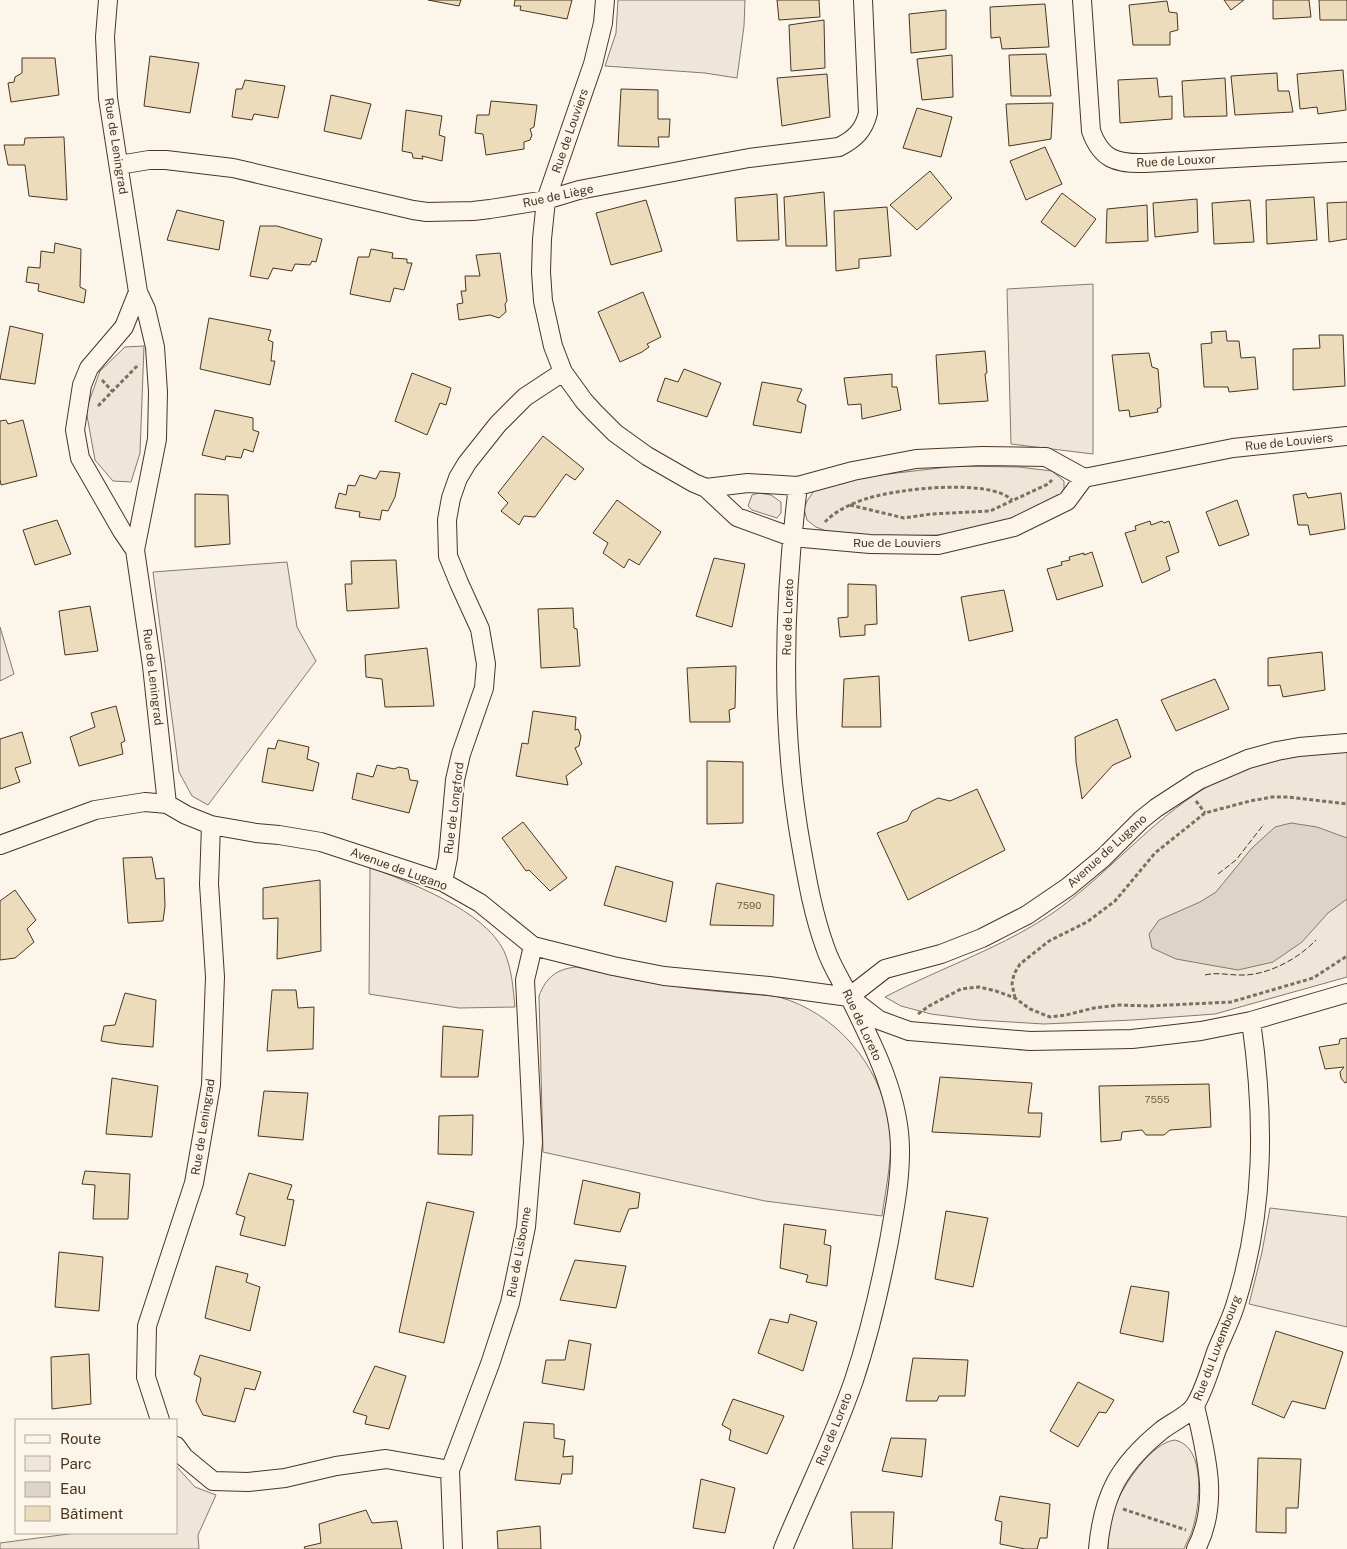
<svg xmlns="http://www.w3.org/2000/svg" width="1347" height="1549" font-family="'Public Sans',sans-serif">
  <rect width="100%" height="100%" fill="#fbf6e9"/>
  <!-- green -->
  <path fill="#ede6d9" stroke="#887966" d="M618,0H745L744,26L737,78L705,73L605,66L616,33Z
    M1093,284V454L1011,444L1007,289Z
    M144,346L140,453L131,482L113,481L95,460L86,410L100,371L125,347Z
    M956,466L1019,467L1052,471L1064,481V493L1020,515L995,524L945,535L856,536L829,532L816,527L807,520L804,509L807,501L814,491L837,483L880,475Z
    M759,493L771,495L781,502V513L777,518L752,510L748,506L752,495Z
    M287,562L297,627L316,661L208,805L192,796L179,772L153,572Z
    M0,627L14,674L0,681Z
    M1347,748V977L1215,1014L1133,1020L1044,1024L978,1020L931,1014L901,1006L885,997C942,967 1005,947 1057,910C1114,869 1157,813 1219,780C1255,761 1307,754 1347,748Z
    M370,867C410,883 484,910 504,951C512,969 513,988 515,1007L459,1008L369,994Z
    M576,967C608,974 641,982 673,986C698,990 724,992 749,994C759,995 770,995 779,997C836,1013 879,1064 889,1122C894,1153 886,1186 882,1216L765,1201L543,1152L539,996C546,977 557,969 576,967Z
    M1270,1208L1347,1217V1327L1249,1304L1262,1252Z
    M1175,1440C1207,1447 1200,1507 1192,1531C1190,1537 1186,1543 1184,1549H1108C1108,1536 1110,1519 1115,1507C1122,1486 1152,1442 1175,1440Z
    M176,1466L195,1487L216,1495L198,1535L199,1549H0V1543L76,1533H176Z"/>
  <!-- water -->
  <path fill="#dcd4c6" stroke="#887966" d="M1291,823L1317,827L1347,838V899L1328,913L1302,942L1273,962L1238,970L1176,959L1152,948L1149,934L1159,920L1200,902L1216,892L1252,848L1275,827Z"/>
  <!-- building -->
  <path fill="#ecdcbc" stroke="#4a3520" d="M428,0H461L459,6Z
    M515,0H572L567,19L520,10L521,6H514Z
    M777,0H819L820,17L779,20Z
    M1224,0H1244L1231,10Z
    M1273,0H1309L1311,17L1273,19Z
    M1319,0H1347V20H1320Z
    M1167,1L1169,12L1177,13L1178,30L1170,32V45H1133L1129,5Z
    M1045,4L1049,47L1002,49L1000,37L991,38L990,7Z
    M946,10V49L911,53L909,14Z
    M824,20L825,68L791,71L789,25Z
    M1046,54L1051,96H1011L1009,55Z
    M952,55L953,97L922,100L917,59Z
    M150,56L199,63L190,113L144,106Z
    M22,58H55L59,95L11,102L8,83L14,82L15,77L22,73Z
    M1343,70L1346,110L1318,114L1317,107L1300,109L1297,74Z
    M1277,73L1278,91H1289L1293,112L1235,115L1231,76Z
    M827,74L830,117L782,126L777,78Z
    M1157,78L1159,97L1172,96V119L1120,123L1118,80Z
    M1225,78L1227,116L1184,117L1182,81Z
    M245,80L285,86L278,118L254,114L252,120L232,117L236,89H242Z
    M621,89L658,90V119H670L669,137H658L659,147L618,146Z
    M331,95L371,104L361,139L324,131Z
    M491,101L537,105L534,127L530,129L532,135L530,140L524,142V149L486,155L483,134L475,133L477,115H489Z
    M1053,103L1051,139L1009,146L1006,104Z
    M917,108L952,117L941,157L903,148Z
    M406,110L442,116L439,135L445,137L442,161L422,156L423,159L413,158L412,153L402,151Z
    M64,137L67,200L29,196L25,165H8L4,145H24L25,138Z
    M1045,147L1062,184L1026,200L1010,161Z
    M930,171L952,198L917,230L890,205Z
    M824,192L827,246H786L784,197Z
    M1062,193L1096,219L1075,247L1041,222Z
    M777,194L779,240L737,241L735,198Z
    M1314,197L1317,240L1267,244L1266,200Z
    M1197,199L1198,232L1155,237L1153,203Z
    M646,200L662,251L611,265L596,213Z
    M1250,200L1254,242L1214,244L1212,203Z
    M1347,202V239L1329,242L1327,203Z
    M1147,205L1148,241L1106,243L1107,209Z
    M887,207L891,256L859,259V268L836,271L834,211Z
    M177,210L224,221L219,250L167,240Z
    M260,226H277L322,239L316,262L312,261L310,265L295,264L292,271L273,268L268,279L250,276Z
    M55,243L81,249L80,287L86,290L84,303L38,291L39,284L26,282L28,267L40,268L41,251L54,253Z
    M371,249L393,253L392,258L407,259V263H412L404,290L394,288L390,302L350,294L358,257H369Z
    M500,253L507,301L505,304L506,312L499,318L490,315L459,320L457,304L463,303L461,291H466L465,276H480L476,255Z
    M643,292L661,337L647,344L649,347L642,352L620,362L598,312Z
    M209,318L271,330L268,340L273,342L271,361H275L270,385L200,369Z
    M10,326L43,334L35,384L0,379Z
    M1226,331L1227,341H1239L1241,358L1255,357L1258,389L1229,392L1228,387H1204L1201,344L1212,343L1211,332Z
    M1319,335H1343L1345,386L1293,390V349L1320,348Z
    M985,351L987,373L985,374L988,401L939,404L936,355Z
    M1149,353L1152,367L1158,369L1161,407L1157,409L1158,412L1130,417L1129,410L1119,411L1112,355Z
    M684,369L721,383L707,417L657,401L665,378L678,382Z
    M412,373L451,388L446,405L440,403L427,435L395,421Z
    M892,374V387H897L901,410L862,419L861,404L848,405L844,378Z
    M762,382L802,389L797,401L806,405L801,433L753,425Z
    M215,410L253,418V430L259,432L253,452L244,449L241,458L226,456L225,460L202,455Z
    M6,420L8,424L23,420L37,476L1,485L0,479V421Z
    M543,436L584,469L575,480L566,474L535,517L524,516L519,525L501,511L508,503L498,493Z
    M380,471L400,473L395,497L388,511L382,510L380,520L359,517L360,512L335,508L339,493L346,495L348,485L355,486L360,475L376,479Z
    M1306,493L1308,498L1341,493L1345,529L1310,535L1308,525H1298L1293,495Z
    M195,494L228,495L230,544L195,547Z
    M617,500L661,532L639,565L629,559L624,568L603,553L608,543L593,533Z
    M1237,500L1249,535L1219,546L1206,512Z
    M57,520L71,554L35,565L23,530Z
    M1150,521L1151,525L1162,521L1164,523L1169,521L1179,552L1166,557L1170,570L1142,583L1125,533L1136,530L1135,526Z
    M1092,552L1103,586L1057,600L1047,569L1062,565L1061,562L1070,560L1069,557L1084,553V555Z
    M714,558L745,564L732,627L696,616Z
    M396,560L399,608L347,611L345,584H352L351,561Z
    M848,584L876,585L877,624L865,625V635L840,637L838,618L848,617Z
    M1004,590L1013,631L969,641L961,597Z
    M90,606L98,651L65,655L59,611Z
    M573,608L574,628L577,629L580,666L541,668L538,609Z
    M427,648L434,706L385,707L382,679L366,677L365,655Z
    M1322,652L1325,690L1283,697L1280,685L1268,686V658Z
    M736,666L735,708L729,710L730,722H690L687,668Z
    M879,676L881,727H842L844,679Z
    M1215,679L1229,709L1176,731L1161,700Z
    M116,706L125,741L121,743L123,754L79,766L70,737L95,727L91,713Z
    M533,711L576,717L575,730L578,729L581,736L579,746L575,748L582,764L566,776L568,785L516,776L522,743L528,744Z
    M1117,719L1131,757L1113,765L1082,799L1076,762L1075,737Z
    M22,732L31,763L15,768L20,782L0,789V739Z
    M278,740L309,747L307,759L319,763L313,791L262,782L268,748L275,749Z
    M707,761L743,762V823L707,824Z
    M377,765L394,769L399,767L408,769L410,780L418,781L409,813L352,799L357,773L373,777Z
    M977,789L1005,850L908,900L877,833L907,821L912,811L938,798L950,801Z
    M523,822L567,878L550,891L529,870L526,871L502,838Z
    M152,857L156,879L164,878L165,906L163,921L128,923L123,858Z
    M616,866L673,882L666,922L604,905Z
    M320,880L321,951L277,959L278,918L263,919V888Z
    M717,883L774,895L773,926L710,925L716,885Z
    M15,890L36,920L27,929L34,942L15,958L0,960V901Z
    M272,990H296L298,1008L314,1007L313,1049L267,1051Z
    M125,993L156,1000L153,1047L119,1044L101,1041L104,1026L115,1025Z
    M443,1026L483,1030L478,1077H441Z
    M1347,1038V1082L1345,1083L1341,1078L1340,1072L1344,1067L1325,1069L1319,1047L1339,1044L1340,1039Z
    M940,1077L1032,1083L1028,1113H1042L1040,1137L932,1132Z
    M112,1078L158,1086L152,1137L106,1134Z
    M1209,1084L1211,1127L1170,1130L1164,1135H1146L1142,1130L1122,1132L1121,1140L1101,1142L1099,1086Z
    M264,1091L308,1093L303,1140L258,1136Z
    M473,1115L472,1155L438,1154L439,1116Z
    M85,1171L130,1174L128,1219H93L95,1185L82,1184Z
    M249,1173L292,1185L287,1199L294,1200L285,1246L240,1235L245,1217L236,1214Z
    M583,1180L640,1193L638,1208L629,1209L620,1232L574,1224Z
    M427,1202L474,1212L444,1343L399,1332Z
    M946,1211L988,1218L973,1287L935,1279Z
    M784,1224L826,1230L824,1244L831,1246L827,1286L806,1282L808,1275L780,1268Z
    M59,1252L103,1257L99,1311L55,1307Z
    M575,1260L626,1266L616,1308L560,1300Z
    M216,1266L248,1274L246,1282L260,1287L250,1331L205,1318Z
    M1131,1286L1169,1292L1163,1342L1120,1333Z
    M790,1314L817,1322L803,1371L758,1353L770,1319L788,1323Z
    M1276,1331L1343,1352L1325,1409L1292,1401L1284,1418L1252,1404Z
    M569,1340L591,1344L584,1390L542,1383L546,1360H565Z
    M89,1354L91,1404L52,1409L51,1357Z
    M200,1355L261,1372L255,1390L245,1388L235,1422L203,1415L196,1401L201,1378L194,1374Z
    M913,1358L968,1360L965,1396H939L937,1401H906Z
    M375,1366L406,1376L389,1429L365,1424L367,1416L353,1412Z
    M1078,1382L1114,1400L1106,1413L1099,1412L1078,1447L1050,1431Z
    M733,1399L784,1416L767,1454L729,1440L731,1430L722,1425Z
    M524,1422L554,1424V1438L565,1440L563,1457L573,1456L572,1474H562L560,1484L515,1480Z
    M891,1438L926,1439L922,1477L882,1471Z
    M1258,1458L1301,1459L1298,1508H1286V1533L1256,1532Z
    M701,1479L735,1488L725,1533L693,1528Z
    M1000,1496L1050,1504L1047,1538H1040L1037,1549H1025L1000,1544L1002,1522L995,1520Z
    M366,1510L372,1523L397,1521L402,1549H305L304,1547L321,1543L319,1524Z
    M851,1512H894L892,1549H853Z
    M540,1526L541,1549H498L497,1531Z"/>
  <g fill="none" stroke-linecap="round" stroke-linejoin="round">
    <defs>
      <path id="minor" d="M108,0L105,37L108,98L138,292L146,309L155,347L158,392L157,439L135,550L152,666L167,804
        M605,0L603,23L593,64L546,200L542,239L541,272L543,301L553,346L563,372L584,401L594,412L615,433L647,456L694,483L706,488L737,517L792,537L870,544L938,545L1014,527L1067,501L1084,478
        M1082,0L1091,131C1101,159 1116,164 1145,163L1347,152
        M119,165L149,160H166L233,168L413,210L427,212L473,211L490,209L546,200L579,190L700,167L749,158L839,147C855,139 864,130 868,113L863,0
        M706,488L748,483L798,486L853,471L916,459L982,456L1046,457L1084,478L1233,448L1347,436
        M135,550L122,531L80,458L75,430L82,385L89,368L124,327L138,292
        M0,845L95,810L145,802L167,804L186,815L211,825L256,833L279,835L321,842L443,882L480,903L533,946L613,966L664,976L769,986L849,997L879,1020L909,1031L1030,1041L1132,1039L1201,1031L1251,1021L1347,993
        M443,882L448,858L455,780L461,754L484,688L486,664L480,629L459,583L448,556L447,520L451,498L458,478L467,463L498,424L525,397L563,372
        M849,997L885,969L941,954L982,938L1027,915L1068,887L1103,858L1141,820L1156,808L1199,780L1248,759L1277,751L1299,747L1347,743
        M1195,1406C1206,1454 1220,1503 1196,1549
        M160,1420L146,1377L147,1326L194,1183L211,1085L215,977L209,884L211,825
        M176,1446L184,1457L213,1481L248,1482L285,1478L336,1466L386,1459L450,1470
        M453,1549L450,1470L490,1364L510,1303L526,1227L533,1142L525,980L533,946
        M783,1549C806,1493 834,1438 854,1380C869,1335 880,1288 889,1241C894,1212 900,1183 900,1153C901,1096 871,1041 847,992C839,977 830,963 825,947C813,914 807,879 801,845C780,727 783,605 798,486
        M1098,1549C1103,1494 1119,1465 1162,1430C1171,1423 1190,1414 1195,1405C1203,1393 1211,1367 1216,1352C1222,1337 1230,1322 1235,1306C1265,1212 1265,1118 1251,1021"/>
    </defs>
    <!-- minor casing -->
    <use href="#minor" stroke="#4a3520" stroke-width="20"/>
    <!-- path -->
    <path stroke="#7f6f5c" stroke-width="3" stroke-dasharray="4 2.5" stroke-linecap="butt" d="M102,380L112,391
      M98,406L139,364
      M850,505L904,518L931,514L990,511L1048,484L1052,480
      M825,522C835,511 854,502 869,498C898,489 989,478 1012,500
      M1196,801L1205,813
      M1015,998L1012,984L1014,974L1020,964L1049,941L1087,922L1115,901L1155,853L1205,813L1250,801L1272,797H1288L1347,804
      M918,1014L929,1006L961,989L979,987L996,991L1015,998L1030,1009L1050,1017L1066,1015L1094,1008L1119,1005L1148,1006L1231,1002L1313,978L1347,956
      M1123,1509L1186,1530"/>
    <!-- minor -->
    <use href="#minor" stroke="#fbf6e9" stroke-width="18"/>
    <!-- fence -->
    <path stroke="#4a3520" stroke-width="1" stroke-dasharray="6 2.5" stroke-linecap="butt" d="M1218,874L1236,860L1264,824
      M1205,975C1217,972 1227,975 1240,975C1267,976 1298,959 1316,940"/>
  </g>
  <g text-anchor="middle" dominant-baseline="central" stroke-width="4" stroke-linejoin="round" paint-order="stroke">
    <!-- number labels -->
    <g font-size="10" fill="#725f47">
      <text x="749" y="905">7590</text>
      <text x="1157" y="1099">7555</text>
    </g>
    <!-- street labels -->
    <g font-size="12" fill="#4a3520" stroke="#fbf6e9">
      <text transform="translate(570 131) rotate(-71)">Rue de Louviers</text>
      <text transform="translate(116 146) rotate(81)">Rue de Leningrad</text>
      <text transform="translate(1176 161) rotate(-3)">Rue de Louxor</text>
      <text transform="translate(558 196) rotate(-12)">Rue de Liège</text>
      <text transform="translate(1289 442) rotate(-6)">Rue de Louviers</text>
      <text x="897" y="543">Rue de Louviers</text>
      <text transform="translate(788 617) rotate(-88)">Rue de Loreto</text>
      <text transform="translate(153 677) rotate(83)">Rue de Leningrad</text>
      <text transform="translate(454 808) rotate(-83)">Rue de Longford</text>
      <text transform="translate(1107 851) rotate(-42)">Avenue de Lugano</text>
      <text transform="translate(399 869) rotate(20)">Avenue de Lugano</text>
      <text transform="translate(862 1025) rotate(65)">Rue de Loreto</text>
      <text transform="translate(203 1127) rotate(-81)">Rue de Leningrad</text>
      <text transform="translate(519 1252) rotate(-80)">Rue de Lisbonne</text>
      <text transform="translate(1217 1348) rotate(-69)">Rue du Luxembourg</text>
      <text transform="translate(834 1429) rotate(-68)">Rue de Loreto</text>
    </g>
  </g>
  <!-- legend -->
  <rect x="15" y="1419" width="162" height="115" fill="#fbf6e9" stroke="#b4a999"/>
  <rect x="25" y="1435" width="25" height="8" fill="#fbf6e9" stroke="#b4a999"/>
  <text x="60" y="1444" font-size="15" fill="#4a3520">Route</text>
  <rect x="25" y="1456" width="25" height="15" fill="#ede6d9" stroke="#b4a999"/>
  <text x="60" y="1469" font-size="15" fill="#4a3520">Parc</text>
  <rect x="25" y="1482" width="25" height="15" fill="#dcd4c6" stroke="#b4a999"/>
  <text x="60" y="1494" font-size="15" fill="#4a3520">Eau</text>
  <rect x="25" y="1506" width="25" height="15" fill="#ecdcbc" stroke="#b4a999"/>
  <text x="60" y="1519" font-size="15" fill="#4a3520">Bâtiment</text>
</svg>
